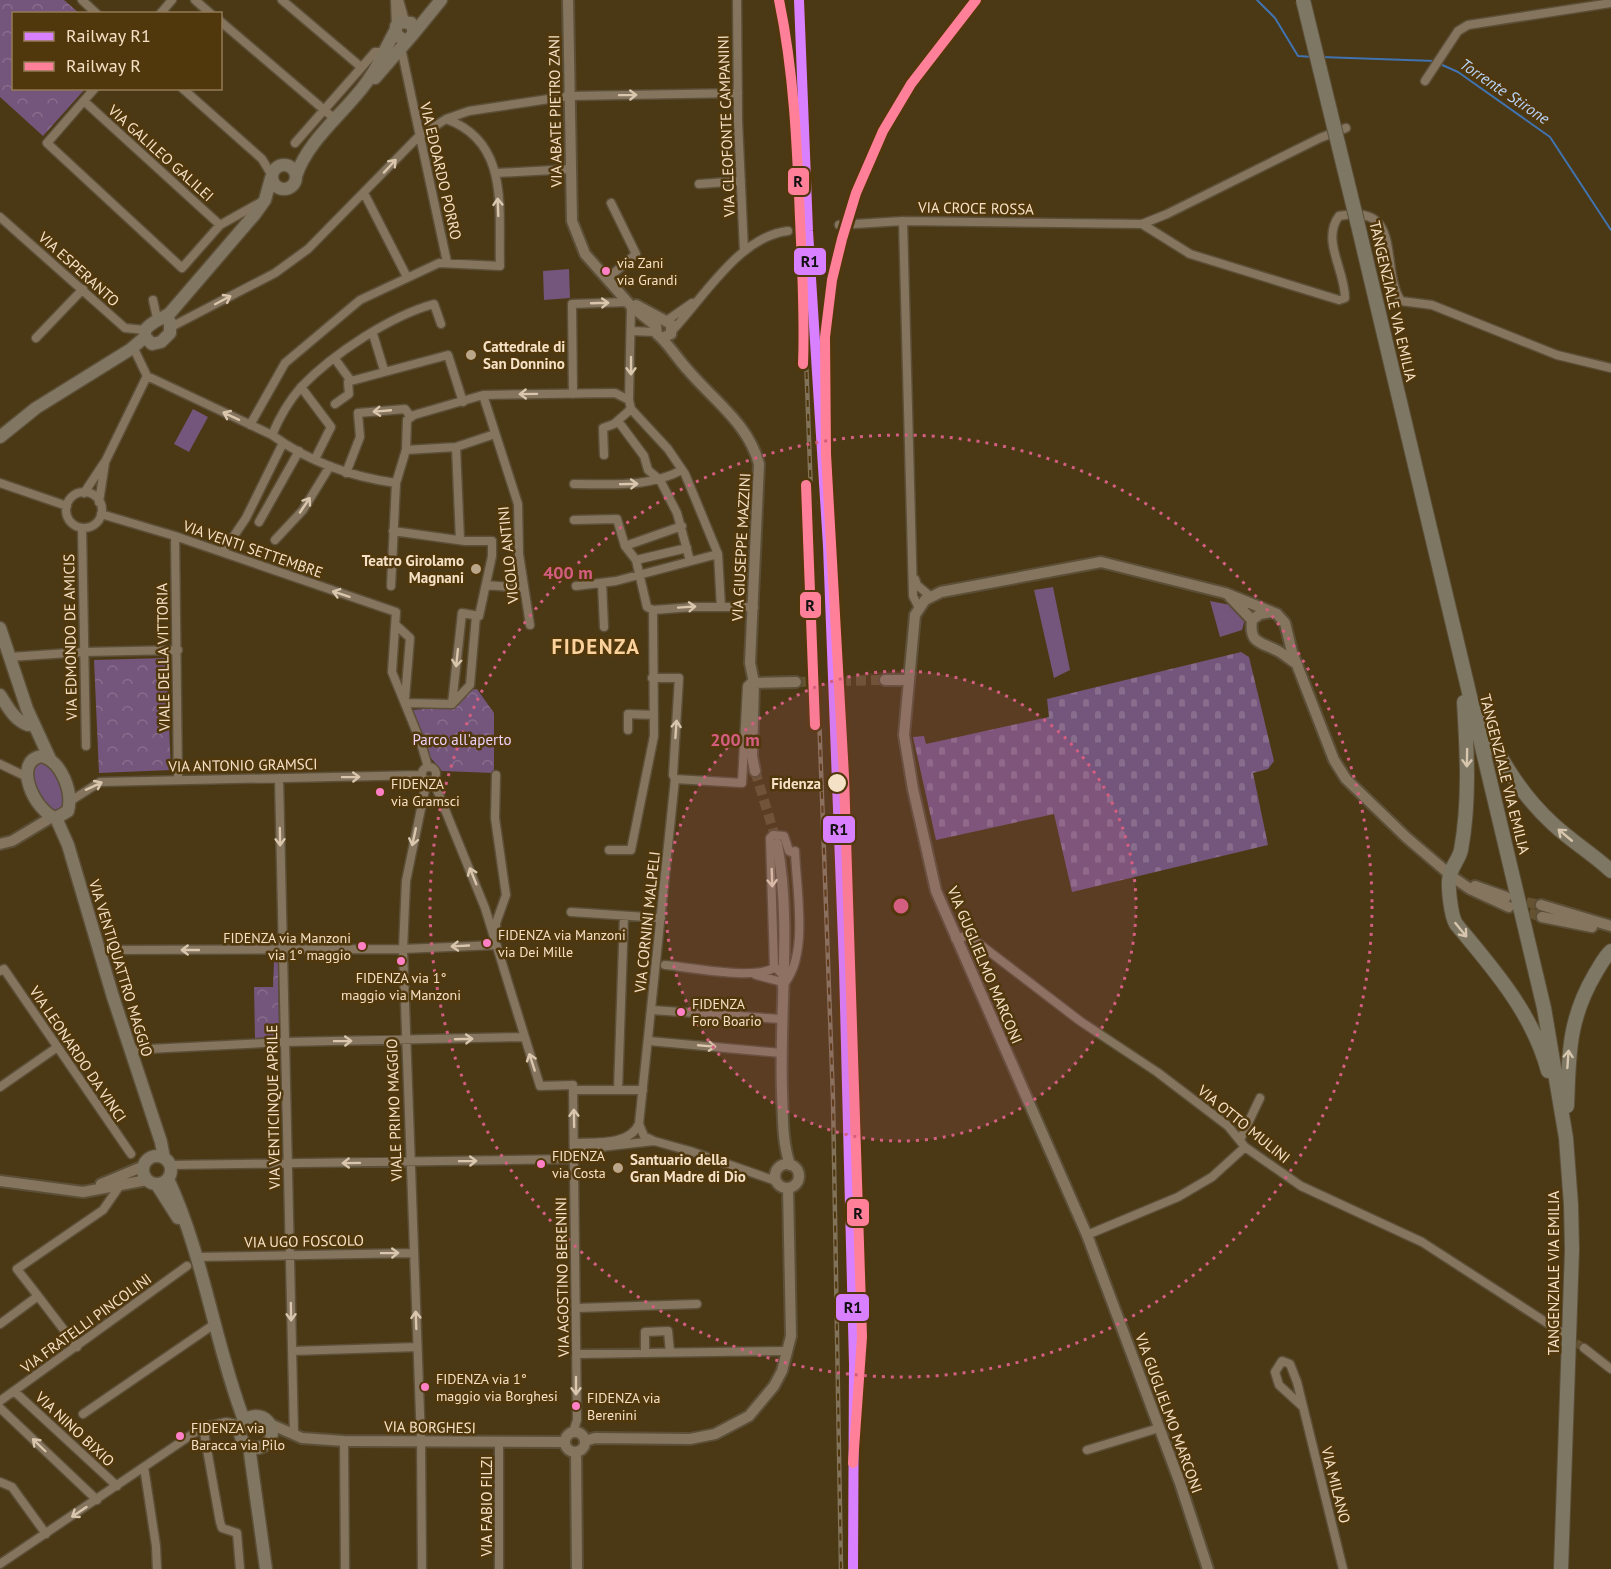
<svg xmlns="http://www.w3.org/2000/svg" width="1611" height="1569" font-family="'PT Sans',sans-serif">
  <defs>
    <pattern id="cemetery-stones" width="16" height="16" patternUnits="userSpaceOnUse" patternTransform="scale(1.5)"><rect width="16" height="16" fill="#74557b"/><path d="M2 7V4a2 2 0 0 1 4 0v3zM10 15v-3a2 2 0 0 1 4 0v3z" fill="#886d8c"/></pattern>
    <pattern id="park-crowns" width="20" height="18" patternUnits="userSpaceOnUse" patternTransform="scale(1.5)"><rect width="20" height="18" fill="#74557b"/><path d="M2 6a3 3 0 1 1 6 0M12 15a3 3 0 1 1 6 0" fill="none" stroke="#886d8c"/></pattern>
  </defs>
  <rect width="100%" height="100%" fill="#4b3916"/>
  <!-- green -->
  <path fill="#74557b" d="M569,269L570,298L544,300L543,271Z
    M193,409L208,417L189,452L174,444Z
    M1053,587L1070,670L1054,678L1034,590Z
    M1210,601L1236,606L1245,619L1242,630L1220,637Z
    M40,760C59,772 65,786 63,808L56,813L43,807L32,776L36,762Z"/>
  <!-- cemetery -->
  <path fill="url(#cemetery-stones)" d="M1241,652L1249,657L1274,761L1268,769L1253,773L1268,845L1072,892L1054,814L936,840L913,737L924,736L926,744L1049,717L1047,699Z"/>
  <!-- park -->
  <path fill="url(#park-crowns)" d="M0,0H64L79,13L14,14V88L85,89L43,136L0,97Z
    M166,658L171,770L99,773L94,660Z
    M477,689L494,713V773L442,771L430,757L413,710L456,706L470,690Z
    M274,962H278L279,1037L255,1038L254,987H273Z"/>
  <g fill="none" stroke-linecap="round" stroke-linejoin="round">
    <!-- stream -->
    <path stroke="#4073af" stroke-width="2" d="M1257,0L1275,18L1298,56L1313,57
      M1321,57L1435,61
      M1440,64L1458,72L1550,137L1611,230"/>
    <!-- minor-tunnel -->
    <path stroke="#645230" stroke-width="8" stroke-dasharray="8 4" stroke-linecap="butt" d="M1566,1336L1584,1348"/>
    <!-- tertiary-tunnel -->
    <path stroke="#645230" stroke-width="10" stroke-dasharray="10 5" stroke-linecap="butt" d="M796,682L885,680
      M755,771L777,843
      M1512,899L1541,905
      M1515,908L1542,917"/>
    <defs>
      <path id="minor" d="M82,0L97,14
        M195,0L211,14
        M282,0L361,67
        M395,0L396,26
        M399,0L405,21
        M737,0L738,121L744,251
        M160,14L172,0
        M220,21L336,120
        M401,48L447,262
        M1425,81L1458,31L1468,25L1611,3
        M95,88L47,143L182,268L220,225L263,201
        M182,88L262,159L271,174
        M84,101L220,225
        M295,143L375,52H384
        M497,173L571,169
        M699,184L741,181
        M364,193L407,277
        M0,217L125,328L145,330
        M1142,224L1190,254L1339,300L1345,298C1345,270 1321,240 1339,216C1405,202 1379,268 1401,301L1432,305L1557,355L1611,368
        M839,225L903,221
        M607,279L636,254L611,203
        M153,300L157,318
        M631,306L629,400L631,409L668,449L685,474L718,554L721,607
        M666,321L692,303
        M171,327L275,273L308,249L418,137L446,119L469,111L569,96L738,93
        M631,331L656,332
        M672,331C704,297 740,236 788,231
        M373,334L384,370
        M36,338L83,289
        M135,351L147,376L272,435C308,461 352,477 396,483
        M335,359L351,381
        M351,381L448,355L463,402
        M301,387L331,427L315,459
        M573,394L572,304L628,302
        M483,395L518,504L519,554L530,625
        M335,404L349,394L348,382L351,381
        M618,421L644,456L648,470L660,480L677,513L690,561
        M250,425L285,363L360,300L439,263L500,266C498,211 511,142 446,119
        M272,435C279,418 289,401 301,387C333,354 390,316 434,304L441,324
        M456,447L460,540
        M406,450L456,447L495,434
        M604,455L603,428L614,424L631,409
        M346,473L360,437L358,413L405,409L411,417
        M0,483L67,506
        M574,484C611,484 648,488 682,470
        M66 510a18 18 0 1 1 36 0a18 18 0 1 1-36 0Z
        M84,493L106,460L147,376
        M99,502L105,463
        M101,514L175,536L396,612L392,672L421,743L428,767
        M574,520L617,519L625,546L636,560L647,607L653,610
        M259,522L299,451
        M82,528L86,746
        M393,531L465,541H492V556L479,616L462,613L452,704
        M175,536L178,779
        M275,540L303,510L330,466
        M625,546L682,526
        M223,552L246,518L283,443
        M636,560L687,548
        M915,579L917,585L930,596
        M602,583L604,627
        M486,585L523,588
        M391,586L396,483L406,450L407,420L414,415L483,395L615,393L629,400
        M576,586L616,581L718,554
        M919,608L913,596L903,221L1142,224L1167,214L1320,138L1346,128
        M653,610L693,607H754
        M396,625L410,638L405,699
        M10,657L83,652L178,650
        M405,703L452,704
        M453,703L470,685L476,616
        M628,730V714L654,715
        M0,764L27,777
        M422 774a7 7 0 1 1 14 0a7 7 0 1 1-14 0Z
        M279,778L294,1435
        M675,779L742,783L747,686L753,680
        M433,780L485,908L540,1086L573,1085L577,1420L573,1432
        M69,802L100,782L422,775
        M609,850H631L654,736L653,610
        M571,912L661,918
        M955,938L969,936L1080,1021L1157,1072L1228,1126L1245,1147L1301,1186L1422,1242L1561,1332
        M99,950L403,949L496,945V923L506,895L495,818L496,775
        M665,965C688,967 757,981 775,967
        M0,971L4,969L131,1154
        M782,974L774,966L770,838L773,835L784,836L789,851L795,854
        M756,975L782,982
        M782,986C810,958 796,888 795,851
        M652,1010L781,1019
        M649,1041L781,1053
        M129,1050L285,1042L524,1037
        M0,1087L56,1048
        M573,1090H643
        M618,1090L624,916
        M639,1124L644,1136L654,1141L690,1151L776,1181
        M1240,1140L1260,1098
        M574,1143C595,1142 629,1146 639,1124L675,779L673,775L679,678H652
        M574,1150L654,1141
        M170,1165L574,1159
        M1087,1235L1178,1197L1212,1177L1245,1147
        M196,1257L413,1253
        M38,1296L77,1347
        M577,1308L697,1304
        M0,1324L38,1296L17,1269L103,1210L121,1184
        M1584,1348L1611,1369
        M292,1351L417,1347
        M645,1353V1332L668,1331L670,1352
        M577,1354L788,1351
        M14,1391L117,1486
        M0,1401L187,1266
        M1303,1407L1279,1385L1275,1372L1282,1361L1290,1364L1297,1382L1343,1569
        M0,1408L97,1500
        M83,1414L216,1323
        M221,1426L240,1431
        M203,1427L220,1522L222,1528L237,1533L240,1569
        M344,1441L345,1569
        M499,1443V1569
        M1087,1450L1159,1428
        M144,1467L156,1546L157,1569
        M0,1482L12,1487L46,1534
        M0,1564L203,1427L226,1422L242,1425
        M422,1569L421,1441L403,949L406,881L427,780"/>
      <path id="tertiary" d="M568,0L572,221L585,254L631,306L656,326
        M636,305L671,324V334L664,337
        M656,326L657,334C668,343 676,357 687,369C713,400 748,423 759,464L750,663L754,683L752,756L755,771
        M1230,597L1252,620
        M1272,612L1260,614L1252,620C1249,643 1260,642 1276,650C1283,653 1290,660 1297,664
        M885,680H907
        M754,683L796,682
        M0,844L12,841L52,817
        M777,844C792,923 779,1011 782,1092C783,1117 782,1141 790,1165
        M1475,886L1506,897
        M1541,905L1611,926
        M1542,917L1592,927
        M775 1176a12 12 0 1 1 24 0a12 12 0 1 1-24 0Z
        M0,1181L83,1192L147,1180
        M101,1184L144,1166
        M270,1424L302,1438L344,1441L565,1442
        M565 1442a10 10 0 1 1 20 0a10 10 0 1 1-20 0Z
        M585,1441L595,1438L690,1439L715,1434L749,1416L774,1386L782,1371L791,1336L788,1188
        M576,1452L577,1569
        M1208,1569L1180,1483L1087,1235L936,891L913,789L904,735L915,615L925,600L941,592L1101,562L1225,593L1277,614L1285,623L1292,652L1334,760L1346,779L1407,838L1454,878L1470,889L1509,907"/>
      <path id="secondary" d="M414,33L441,0
        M386,63L381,58L395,31
        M375,78L414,33L411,23L399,22L396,26V34L403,40L409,39
        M272 177a12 12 0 1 1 24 0a12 12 0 1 1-24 0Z
        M296,176C311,131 361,103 381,58
        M164,317L170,322V333L161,342L152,344L145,337V330C153,320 161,320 170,313L255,214L265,200L271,178
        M0,437L36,408L131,349L145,337
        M0,628L27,709L50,759
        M0,695C8,707 14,720 28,725
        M42,756C62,762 73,792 68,811L56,818C35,812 11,761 42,756Z
        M56,818L68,845L113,997L161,1142L164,1158
        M143 1170a14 14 0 1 1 28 0a14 14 0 1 1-28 0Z
        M168,1179C204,1256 214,1342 244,1420
        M157,1185L178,1218
        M240 1432a16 16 0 1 1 32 0a16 16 0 1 1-32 0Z
        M249,1446L266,1569"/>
      <path id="primary" d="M1357,221L1544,1008L1566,1138L1571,1205L1572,1250L1561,1569
        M1464,702C1467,751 1470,801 1461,850C1459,859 1452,866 1450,875C1447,884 1451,916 1456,924C1493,968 1533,1014 1548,1071
        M1481,717C1498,757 1520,794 1553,824C1571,841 1593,854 1611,871
        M1567,1106C1569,1055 1568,1020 1595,974C1600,966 1604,957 1611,951"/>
    </defs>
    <!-- minor casing -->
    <use href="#minor" stroke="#5c4f38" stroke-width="11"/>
    <!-- tertiary casing -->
    <use href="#tertiary" stroke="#5c4f38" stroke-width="14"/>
    <!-- secondary casing -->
    <use href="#secondary" stroke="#5c4f38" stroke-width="15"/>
    <!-- primary casing -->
    <use href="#primary" stroke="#5c4f38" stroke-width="16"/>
    <!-- minor -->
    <use href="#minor" stroke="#85755f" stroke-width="8"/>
    <!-- tertiary -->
    <use href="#tertiary" stroke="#85755f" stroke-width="10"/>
    <!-- secondary -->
    <use href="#secondary" stroke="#817661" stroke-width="12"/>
    <!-- primary -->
    <use href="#primary" stroke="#7d7763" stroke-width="14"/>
    <defs>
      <path id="rail" d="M798,171L805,222
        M805,264L814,315
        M805,330L833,1099L841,1569
        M820,504L822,453"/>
    </defs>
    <!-- rail casing -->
    <use href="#rail" stroke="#81725a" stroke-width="4.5"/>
    <!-- rail -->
    <use href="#rail" stroke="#51370c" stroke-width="2" stroke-dasharray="7" stroke-linecap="butt"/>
    <defs>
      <path id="primary-bridge" d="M1303,0L1357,221"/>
    </defs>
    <!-- primary-bridge casing -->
    <use href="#primary-bridge" stroke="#5c4f38" stroke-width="16" stroke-linecap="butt"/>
    <!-- primary-bridge -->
    <use href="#primary-bridge" stroke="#7d7763" stroke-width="14"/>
    <defs>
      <path id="rail-1" d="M799,0L808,231L828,546L844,967L854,1364L853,1569"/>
      <path id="rail-2" d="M779,0C794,72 797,145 800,218C802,267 805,315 803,364
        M806,485L815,725
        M853,1463L862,1337L844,776L826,454L825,337L832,280L842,239L856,193L883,131L911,84L976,0"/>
    </defs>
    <!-- rail-1 casing -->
    <use href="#rail-1" stroke="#51370c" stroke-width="15"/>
    <!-- rail-2 casing -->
    <use href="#rail-2" stroke="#51370c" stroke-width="15"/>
    <!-- rail-1 -->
    <use href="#rail-1" stroke="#d880ff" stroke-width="10"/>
    <!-- rail-2 -->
    <use href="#rail-2" stroke="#ff8098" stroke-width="10"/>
  </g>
  <!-- one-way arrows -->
  <defs><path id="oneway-shaft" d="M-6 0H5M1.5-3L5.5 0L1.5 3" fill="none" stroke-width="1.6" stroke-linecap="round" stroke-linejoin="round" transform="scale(1.5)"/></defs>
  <g stroke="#d9c6ac">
    <use href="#oneway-shaft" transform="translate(628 95) rotate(-1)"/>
    <use href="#oneway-shaft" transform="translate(390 166) rotate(-47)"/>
    <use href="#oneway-shaft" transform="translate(498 207) rotate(-92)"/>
    <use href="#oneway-shaft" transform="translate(223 300) rotate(-28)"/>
    <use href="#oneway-shaft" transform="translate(600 303) rotate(-2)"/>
    <use href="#oneway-shaft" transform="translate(631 366) rotate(90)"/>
    <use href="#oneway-shaft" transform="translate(528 394) rotate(179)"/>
    <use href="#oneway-shaft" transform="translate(382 411) rotate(175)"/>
    <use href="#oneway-shaft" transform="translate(231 416) rotate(-155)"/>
    <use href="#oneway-shaft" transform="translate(629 484) rotate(-2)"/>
    <use href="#oneway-shaft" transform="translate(305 505) rotate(-56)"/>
    <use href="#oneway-shaft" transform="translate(341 594) rotate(-162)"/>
    <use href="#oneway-shaft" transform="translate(687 607) rotate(-4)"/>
    <use href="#oneway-shaft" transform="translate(457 658) rotate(96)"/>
    <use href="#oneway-shaft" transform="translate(676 729) rotate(-86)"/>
    <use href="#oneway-shaft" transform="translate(351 777) rotate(-1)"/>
    <use href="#oneway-shaft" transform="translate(94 786) rotate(-25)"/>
    <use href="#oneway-shaft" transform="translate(280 837) rotate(89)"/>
    <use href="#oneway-shaft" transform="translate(414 837) rotate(102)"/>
    <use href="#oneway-shaft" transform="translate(473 876) rotate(-112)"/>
    <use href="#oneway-shaft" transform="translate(772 878) rotate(88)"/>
    <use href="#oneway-shaft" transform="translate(460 946) rotate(177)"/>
    <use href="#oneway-shaft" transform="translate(190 950) rotate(180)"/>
    <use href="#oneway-shaft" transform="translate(464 1039) rotate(-2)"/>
    <use href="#oneway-shaft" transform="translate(343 1041) rotate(-1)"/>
    <use href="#oneway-shaft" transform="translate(707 1046) rotate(5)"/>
    <use href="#oneway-shaft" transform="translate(532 1062) rotate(-108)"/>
    <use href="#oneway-shaft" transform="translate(574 1118) rotate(-91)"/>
    <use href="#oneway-shaft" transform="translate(468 1161) rotate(-1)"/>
    <use href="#oneway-shaft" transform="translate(351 1163) rotate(179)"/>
    <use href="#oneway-shaft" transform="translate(390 1253) rotate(-1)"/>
    <use href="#oneway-shaft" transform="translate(291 1312) rotate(89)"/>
    <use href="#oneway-shaft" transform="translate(416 1320) rotate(-92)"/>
    <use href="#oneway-shaft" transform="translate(576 1386) rotate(90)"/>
    <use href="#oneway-shaft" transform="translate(39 1445) rotate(-136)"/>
    <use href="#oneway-shaft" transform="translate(79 1512) rotate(146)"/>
  </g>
  <g stroke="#d7c6ad">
    <use href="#oneway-shaft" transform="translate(1467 758) rotate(91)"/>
    <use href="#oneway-shaft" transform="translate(1565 835) rotate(-140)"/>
    <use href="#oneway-shaft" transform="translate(1461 930) rotate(51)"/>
    <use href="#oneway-shaft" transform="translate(1568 1059) rotate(-86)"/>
  </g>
  <!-- distance rings -->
  <circle cx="901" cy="906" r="235" fill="#d45e80" fill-opacity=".12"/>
  <g fill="none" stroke="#d45e80" stroke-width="3" stroke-dasharray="3 6">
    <circle cx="901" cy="906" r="235"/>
    <circle cx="901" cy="906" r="471"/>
  </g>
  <!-- markers -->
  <g fill="#ff80c5" stroke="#51370c" stroke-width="2">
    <circle cx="606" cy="271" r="5"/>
    <circle cx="380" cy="792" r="5"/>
    <circle cx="487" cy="943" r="5"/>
    <circle cx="362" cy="946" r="5"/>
    <circle cx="401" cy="961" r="5"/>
    <circle cx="681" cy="1012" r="5"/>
    <circle cx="541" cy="1164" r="5"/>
    <circle cx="425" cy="1387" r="5"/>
    <circle cx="576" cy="1406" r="5"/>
    <circle cx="180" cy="1436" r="5"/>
  </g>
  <g fill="#baa688" stroke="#51370c" stroke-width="2">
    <circle cx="471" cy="355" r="6"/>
    <circle cx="476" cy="569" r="6"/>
    <circle cx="618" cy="1168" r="6"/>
  </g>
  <circle fill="#f5e1c6" stroke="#51370c" stroke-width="2" cx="837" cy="783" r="10"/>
  <g text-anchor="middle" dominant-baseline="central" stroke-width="5" stroke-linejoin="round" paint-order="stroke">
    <!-- bus labels -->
    <g font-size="14" fill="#f5e1c6" stroke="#51370c" text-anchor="start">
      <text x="617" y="263">via Zani<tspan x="617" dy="17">via Grandi</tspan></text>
      <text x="391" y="784">FIDENZA<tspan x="391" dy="17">via Gramsci</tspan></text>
      <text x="498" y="935">FIDENZA via Manzoni<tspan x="498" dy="17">via Dei Mille</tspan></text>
      <text x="351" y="938" text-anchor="end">FIDENZA via Manzoni<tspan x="351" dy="17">via 1° maggio</tspan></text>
      <text x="401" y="978" text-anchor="middle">FIDENZA via 1°<tspan x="401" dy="17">maggio via Manzoni</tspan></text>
      <text x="692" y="1004">FIDENZA<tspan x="692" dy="17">Foro Boario</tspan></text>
      <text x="552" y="1156">FIDENZA<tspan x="552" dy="17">via Costa</tspan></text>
      <text x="436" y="1379">FIDENZA via 1°<tspan x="436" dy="17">maggio via Borghesi</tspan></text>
      <text x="587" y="1398">FIDENZA via<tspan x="587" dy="17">Berenini</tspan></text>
      <text x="191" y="1428">FIDENZA via<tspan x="191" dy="17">Baracca via Pilo</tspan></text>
    </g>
    <!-- street labels -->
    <g font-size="15" fill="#f5e1c6" stroke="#51370c">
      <text transform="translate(555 111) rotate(-91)">VIA ABATE PIETRO ZANI</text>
      <text transform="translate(726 126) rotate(-92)">VIA CLEOFONTE CAMPANINI</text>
      <text transform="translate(161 153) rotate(42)">VIA GALILEO GALILEI</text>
      <text transform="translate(441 171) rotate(77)">VIA EDOARDO PORRO</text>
      <text transform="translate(976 208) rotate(1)">VIA CROCE ROSSA</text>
      <text transform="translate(79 269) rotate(42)">VIA ESPERANTO</text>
      <text transform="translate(1393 301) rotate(77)">TANGENZIALE VIA EMILIA</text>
      <text transform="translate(741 547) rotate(-87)">VIA GIUSEPPE MAZZINI</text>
      <text transform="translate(253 549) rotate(19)">VIA VENTI SETTEMBRE</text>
      <text transform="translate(508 555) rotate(-96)">VICOLO ANTINI</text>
      <text transform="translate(70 637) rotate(-91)">VIA EDMONDO DE AMICIS</text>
      <text transform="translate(163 657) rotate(-91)">VIALE DELLA VITTORIA</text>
      <text transform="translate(243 765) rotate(-1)">VIA ANTONIO GRAMSCI</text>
      <text transform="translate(1505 774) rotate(76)">TANGENZIALE VIA EMILIA</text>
      <text transform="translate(647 922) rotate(-84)">VIA CORNINI MALPELI</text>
      <text transform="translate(985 965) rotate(67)">VIA GUGLIELMO MARCONI</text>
      <text transform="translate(121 968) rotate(73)">VIA VENTIQUATTRO MAGGIO</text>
      <text transform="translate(78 1054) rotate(56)">VIA LEONARDO DA VINCI</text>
      <text transform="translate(273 1107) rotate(-91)">VIA VENTICINQUE APRILE</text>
      <text transform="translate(394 1110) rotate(-92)">VIALE PRIMO MAGGIO</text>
      <text transform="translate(1244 1124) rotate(39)">VIA OTTO MULINI</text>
      <text transform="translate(304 1241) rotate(-1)">VIA UGO FOSCOLO</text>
      <text transform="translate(1553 1273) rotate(-90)">TANGENZIALE VIA EMILIA</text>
      <text transform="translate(562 1277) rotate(-91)">VIA AGOSTINO BERENINI</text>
      <text transform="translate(86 1323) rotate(-36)">VIA FRATELLI PINCOLINI</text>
      <text transform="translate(1169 1413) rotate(70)">VIA GUGLIELMO MARCONI</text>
      <text transform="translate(430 1427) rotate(1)">VIA BORGHESI</text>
      <text transform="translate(75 1429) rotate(43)">VIA NINO BIXIO</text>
      <text transform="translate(1336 1485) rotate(76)">VIA MILANO</text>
      <text transform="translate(486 1506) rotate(-90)">VIA FABIO FILZI</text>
    </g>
    <!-- poi labels -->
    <g font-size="15" font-weight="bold" fill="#f5e1c6" stroke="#51370c" text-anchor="start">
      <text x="483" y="346">Cattedrale di<tspan x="483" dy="17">San Donnino</tspan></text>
      <text x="464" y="560" text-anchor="end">Teatro Girolamo<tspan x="464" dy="17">Magnani</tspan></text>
      <text x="630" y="1159">Santuario della<tspan x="630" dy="17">Gran Madre di Dio</tspan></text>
    </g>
    <!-- park labels -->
    <g font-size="15" fill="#edd2fb" stroke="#51370c">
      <text x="462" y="739">Parco all'aperto</text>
    </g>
    <!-- stop labels -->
    <g font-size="15" font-weight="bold" fill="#f5e1c6" stroke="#51370c" text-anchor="end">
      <text x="821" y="783">Fidenza</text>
    </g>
    <!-- water labels -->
    <g font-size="16" font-style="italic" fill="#b7d4fa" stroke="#51370c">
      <text transform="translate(1505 91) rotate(34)">Torrente Stirone</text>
    </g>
    <!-- district labels -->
    <g font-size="21" font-weight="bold" letter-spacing="1.5" fill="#fbd29b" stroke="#51370c">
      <text x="596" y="646">FIDENZA</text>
    </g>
  </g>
  <circle cx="901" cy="906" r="9" fill="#d45e80" stroke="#51370c" stroke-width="3"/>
  <g font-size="18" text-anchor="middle" font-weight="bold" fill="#d45e80" stroke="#51370c" stroke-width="5" stroke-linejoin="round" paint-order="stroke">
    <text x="568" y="579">400 m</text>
    <text x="735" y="746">200 m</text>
  </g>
  <g stroke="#51370c" stroke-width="2">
    <rect x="787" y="167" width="23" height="29" rx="6" fill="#ff8098"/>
    <rect x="793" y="247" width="34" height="29" rx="6" fill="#d880ff"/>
    <rect x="799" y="591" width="23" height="28" rx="6" fill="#ff8098"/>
    <rect x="822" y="815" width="34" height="29" rx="6" fill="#d880ff"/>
    <rect x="846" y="1198" width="24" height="29" rx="6" fill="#ff8098"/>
    <rect x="835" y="1293" width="35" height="29" rx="6" fill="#d880ff"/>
  </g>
  <g font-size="16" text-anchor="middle" font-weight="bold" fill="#111">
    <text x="798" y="187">R</text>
    <text x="810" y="267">R1</text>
    <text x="810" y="611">R</text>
    <text x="839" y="835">R1</text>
    <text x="858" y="1219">R</text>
    <text x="853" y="1313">R1</text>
  </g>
  <!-- legend -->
  <rect x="12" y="12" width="210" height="78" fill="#51370c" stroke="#937b56" stroke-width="1.5"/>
  <rect x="24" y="32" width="30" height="9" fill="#d880ff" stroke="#937b56" stroke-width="1.5"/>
  <text x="66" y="42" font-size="18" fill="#f5e1c6">Railway R1</text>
  <rect x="24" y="62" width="30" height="9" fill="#ff8098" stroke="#937b56" stroke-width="1.5"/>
  <text x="66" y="72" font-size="18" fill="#f5e1c6">Railway R</text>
</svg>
